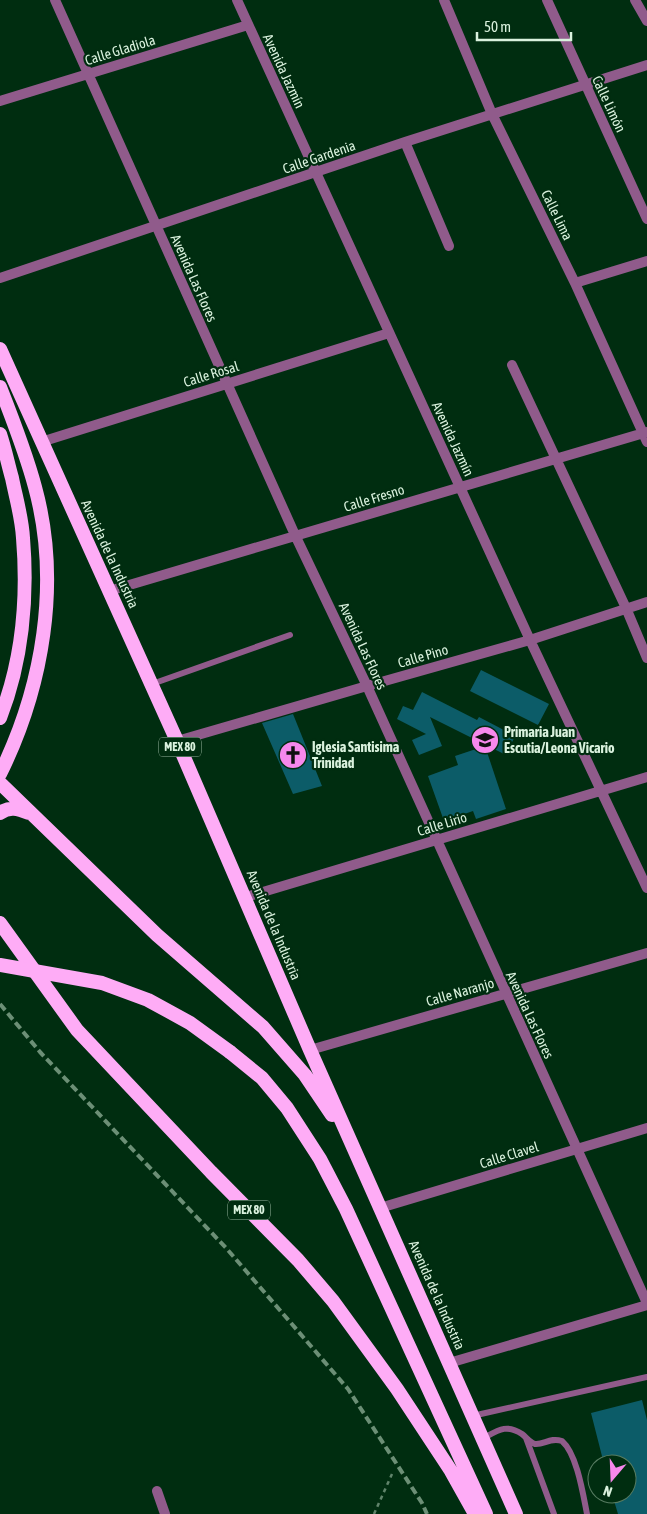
<svg xmlns="http://www.w3.org/2000/svg" width="647" height="1514" font-family="'Asap Condensed',sans-serif">
  <rect width="100%" height="100%" fill="#002d10"/>
  <!-- building -->
  <path fill="#0c5c68" d="M481,670L549,704L538,725L470,691Z
    M422,692L477,720L479,717L515,736L506,755L430,717L442,746L419,755L412,740L426,734L397,719L403,706L413,710Z
    M293,714L322,786L293,794L262,723Z
    M485,746L506,809L476,819L473,811L444,821L428,776L458,765L455,756Z
    M642,1400L647,1420V1514H618L612,1494H627V1464H604L591,1413Z"/>
  <g fill="none" stroke-linecap="round" stroke-linejoin="round">
    <!-- path -->
    <path stroke="#60846b" stroke-width="2.5" stroke-dasharray="4 4" stroke-linecap="butt" d="M374,1514L392,1474"/>
    <!-- service -->
    <path stroke="#905b8b" stroke-width="6" d="M152,684L290,635
      M472,1416L647,1377
      M526,1438L554,1514
      M482,1439C497,1431 506,1423 522,1434C526,1437 530,1443 535,1444C544,1445 550,1437 562,1441C577,1454 583,1494 587,1514"/>
    <!-- minor -->
    <path stroke="#905b8b" stroke-width="10" d="M55,0L295,535L367,686L647,1303
      M237,0L530,640L647,888
      M444,0L492,114L575,283L647,442
      M547,0L647,219
      M635,0L647,21
      M0,101L248,25
      M405,142L449,246
      M0,278L405,142L647,65
      M575,283L647,261
      M512,365L626,608L647,658
      M41,442L389,333
      M109,591L647,432
      M177,741L367,686L530,640L647,602
      M246,897L647,777
      M310,1050L647,953
      M449,1363L647,1305
      M157,1491L165,1514"/>
    <!-- tertiary -->
    <path stroke="#905b8b" stroke-width="10" d="M380,1208L647,1128"/>
    <!-- trunk -->
    <path stroke="#feacf6" stroke-width="14" d="M0,349L177,741L310,1050L516,1514
      M0,387C13,420 26,453 35,487C61,582 43,687 0,774
      M0,434C5,449 8,464 12,478C16,498 22,518 23,538C28,598 22,662 0,718
      M0,783L157,935L263,1027L305,1075L332,1115
      M0,813C10,806 18,809 29,813
      M0,923L77,1030L211,1172L298,1260L333,1301L397,1389L451,1471L475,1514
      M230,1052L262,1078L287,1108L320,1159L346,1209L486,1514"/>
    <!-- rail -->
    <path stroke="#6c8f76" stroke-width="4" stroke-dasharray="8 4" stroke-linecap="butt" d="M0,1004L40,1052L227,1249L348,1389L422,1503L427,1514"/>
    <!-- trunk-bridge -->
    <path stroke="#feacf6" stroke-width="14" d="M0,965L102,983L148,1000L190,1023L230,1052"/>
  </g>
  <!-- icons -->
  <defs>
    <symbol id="school-disc" viewBox="-11 -11 22 22"><circle r="9.5" fill="#f788ec" stroke="#002d10"/><path d="M0-5L7-2L0 1L-7-2ZM-4 1L0 2.5L4 1V4Q0 6-4 4Z" fill="#111"/></symbol>
    <symbol id="church-disc" viewBox="-11 -11 22 22"><circle r="9.5" fill="#f788ec" stroke="#002d10"/><path d="M-1.2-6h2.4v3.5h3.3v2.4h-3.3V6h-2.4V-.1h-3.3v-2.4h3.3Z" fill="#111"/></symbol>
  </defs>
  <g fill-rule="evenodd">
    <use href="#school-disc" x="469" y="724" width="32" height="32"/>
    <use href="#church-disc" x="277" y="739" width="32" height="32"/>
  </g>
  <g text-anchor="middle" dominant-baseline="central" stroke-width="4.5" stroke-linejoin="round" paint-order="stroke">
    <!-- shield labels -->
    <g fill="#002d10" stroke="#99b7a0" stroke-width="1">
      <rect x="159" y="737.5" width="42" height="19" rx="4"/>
      <rect x="228" y="1200.5" width="42" height="19" rx="4"/>
    </g>
    <g font-size="12" font-weight="bold" fill="#daf2de">
      <text x="180" y="747">MEX 80</text>
      <text x="249" y="1210">MEX 80</text>
    </g>
    <!-- street labels -->
    <g font-size="14" fill="#daf2de" stroke="#002d10">
      <text transform="translate(120 50) rotate(-17)">Calle Gladiola</text>
      <text transform="translate(284 71) rotate(65)">Avenida Jazmín</text>
      <text transform="translate(609 104) rotate(65)">Calle Limón</text>
      <text transform="translate(319 157) rotate(-19)">Calle Gardenia</text>
      <text transform="translate(557 215) rotate(64)">Calle Lima</text>
      <text transform="translate(194 278) rotate(66)">Avenida Las Flores</text>
      <text transform="translate(211 374) rotate(-17)">Calle Rosal</text>
      <text transform="translate(453 439) rotate(65)">Avenida Jazmín</text>
      <text transform="translate(374 498) rotate(-17)">Calle Fresno</text>
      <text transform="translate(110 554) rotate(65)">Avenida de la Industria</text>
      <text transform="translate(363 646) rotate(65)">Avenida Las Flores</text>
      <text transform="translate(423 656) rotate(-16)">Calle Pino</text>
      <text transform="translate(442 824) rotate(-17)">Calle Lirio</text>
      <text transform="translate(274 925) rotate(67)">Avenida de la Industria</text>
      <text transform="translate(460 992) rotate(-16)">Calle Naranjo</text>
      <text transform="translate(530 1015) rotate(65)">Avenida Las Flores</text>
      <text transform="translate(509 1155) rotate(-17)">Calle Clavel</text>
      <text transform="translate(437 1295) rotate(66)">Avenida de la Industria</text>
    </g>
    <!-- poi labels -->
    <g font-size="14" font-weight="bold" fill="#daf2de" stroke="#002d10" text-anchor="start">
      <text x="504" y="732">Primaria Juan<tspan x="504" dy="16">Escutia/Leona Vicario</tspan></text>
      <text x="312" y="747">Iglesia Santisima<tspan x="312" dy="16">Trinidad</tspan></text>
    </g>
  </g>
  <!-- north arrow -->
  <g transform="translate(612 1479) rotate(199)"><circle r="24" fill="#002d10" stroke="#577c62"/>
  <path d="M0-4L9 19L0 12L-9 19Z" fill="#f788ec"/>
  <text y="-8" font-size="14" font-weight="bold" text-anchor="middle" fill="#daf2de">N</text>
  </g>
  <!-- scale -->
  <path d="M477 32v8h94v-8" fill="none" stroke="#daf2de" stroke-width="2.5"/>
  <text x="484" y="32" font-size="15" fill="#daf2de" stroke="#002d10" stroke-width="4" paint-order="stroke">50 m</text>
</svg>
